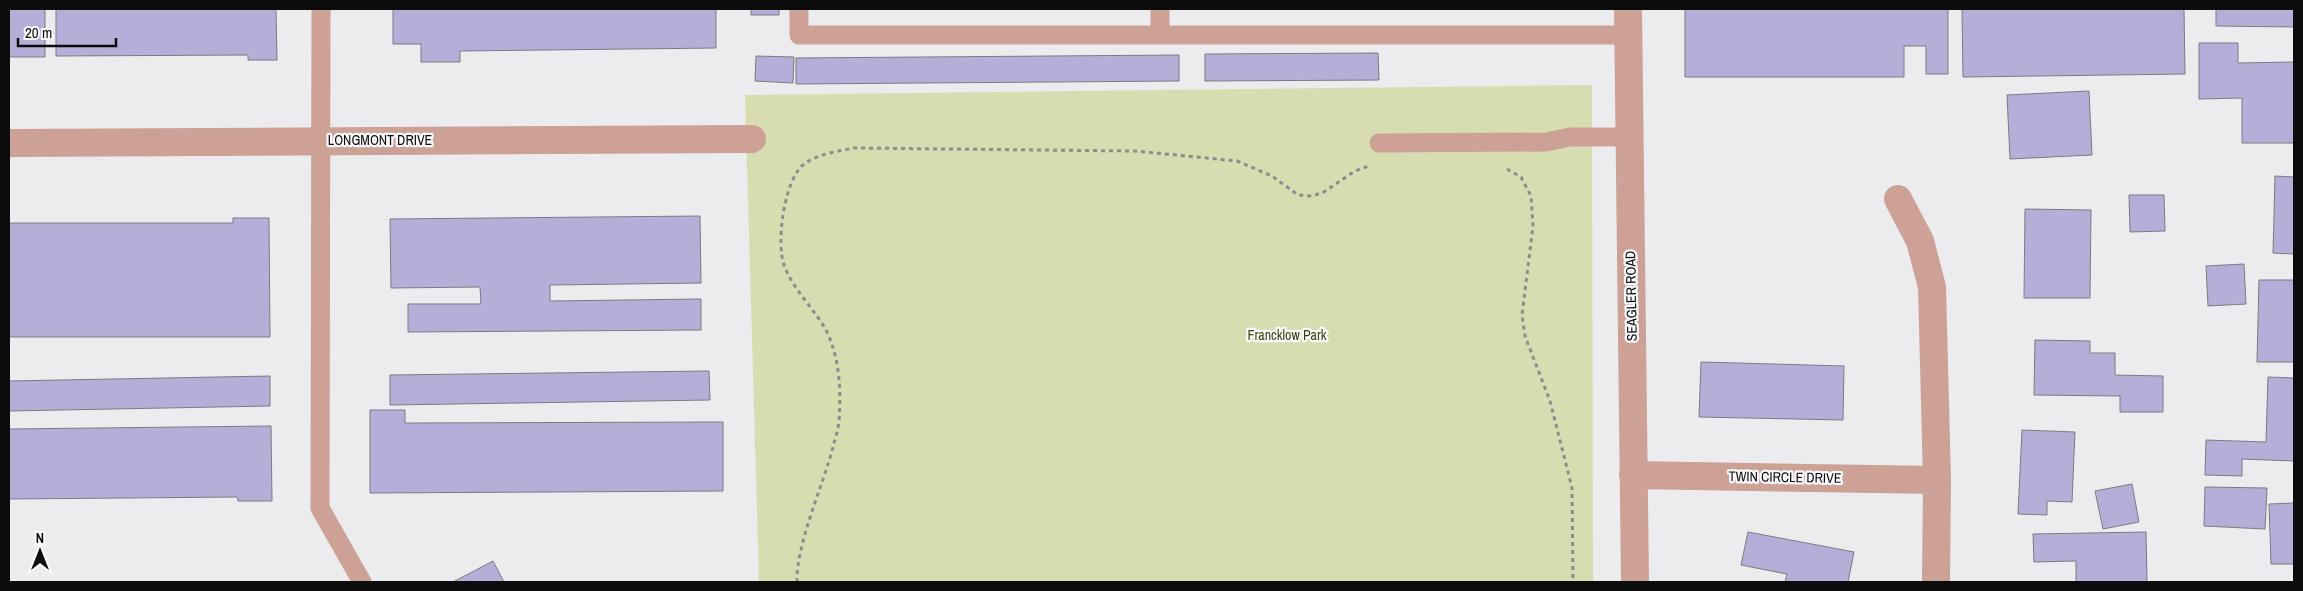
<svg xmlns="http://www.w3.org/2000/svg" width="2303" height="591" font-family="'Archivo Narrow',sans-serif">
  <rect width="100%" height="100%" fill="#ececef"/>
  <!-- green -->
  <path fill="#d8dcb1" d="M1592,85L1593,582H759L745,95Z"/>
  <!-- building -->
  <path fill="#b6aed8" stroke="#7b7b7e" d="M9,9H45V57H9Z
    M56,9H276L277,60H248V55L56,56Z
    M393,9H716V48L460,51V62H421V44H393Z
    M751,9H779V15H751Z
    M1685,9H1948V74H1926V46H1904V77H1685Z
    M1962,9H2184L2185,74L1963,77Z
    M2216,9H2294V27L2216,26Z
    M2199,43H2238V63L2294,62V143H2242V98L2199,99Z
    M1378,53L1379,80L1205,81V54Z
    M1179,55V81L796,84V58Z
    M756,56L794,57L793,83L755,81Z
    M2089,91L2092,155L2010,159L2007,95Z
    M2275,176L2294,177V254L2273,253Z
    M2129,195H2164L2165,231L2130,232Z
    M2025,209L2091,210L2090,298H2024Z
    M700,216L701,283L550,285V301L701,299V330L408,332V304H481L480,287L391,288L390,219Z
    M233,218H269L270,337H9V223H233Z
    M2244,264L2246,304L2208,306L2206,266Z
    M2259,280H2294V362H2257Z
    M2035,340L2090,341V353H2115V375L2163,376V412H2120V396L2034,395Z
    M1701,362L1844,366L1843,420L1699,417Z
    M709,371L710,400L390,405V375Z
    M270,376V406L9,411V381Z
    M2268,377L2294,378V461L2242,459V476L2205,475L2206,440L2266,442Z
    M370,410H405V423L723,422V491L370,493Z
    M271,426L272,501H238L237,497L9,499V429Z
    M2022,430L2075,432L2072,502L2047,501V515L2018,514Z
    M2132,484L2139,522L2103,529L2095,491Z
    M2205,487L2267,488L2265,529L2204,526Z
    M2294,503V564H2271L2269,504Z
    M1748,532L1854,552L1848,582H1785L1787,574L1741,565Z
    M2146,532L2147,582H2076V561L2034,562L2033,534Z
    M493,561L504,582H453Z"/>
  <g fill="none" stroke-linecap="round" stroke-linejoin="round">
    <!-- path -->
    <path stroke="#8d8d8f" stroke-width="3" stroke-dasharray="4 4" stroke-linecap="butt" d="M1507,169L1521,177L1531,196L1533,226L1522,315L1525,336L1550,401L1572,488L1573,582
      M797,582C796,544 823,486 833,447C835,439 838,430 839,421C841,391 840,360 827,332C815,309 793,290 784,265C776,242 784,180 804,164C818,154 838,151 854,148L1135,151L1237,161L1272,176L1298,195L1312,196L1324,192L1355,171L1369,166"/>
    <!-- service -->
    <path stroke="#cca196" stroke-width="19" d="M321,9L320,508L362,582
      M799,9V35H1628
      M1160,9V35
      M1379,143L1546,142L1570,137H1629"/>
    <!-- minor -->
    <path stroke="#cca196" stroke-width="28" d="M1628,9L1635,582
      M9,143L752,139
      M1898,199L1920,241L1932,287L1937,480L1936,582
      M1633,475L1937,480"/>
  </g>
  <g text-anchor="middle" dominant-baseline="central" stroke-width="4.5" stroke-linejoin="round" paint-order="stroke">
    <!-- street labels -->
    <g font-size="14" fill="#0c0c0d" stroke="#f9f9fd">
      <text x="380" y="140">LONGMONT DRIVE</text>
      <text transform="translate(1631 296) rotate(-91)">SEAGLER ROAD</text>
      <text transform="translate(1785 477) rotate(1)">TWIN CIRCLE DRIVE</text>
    </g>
    <!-- park labels -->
    <g font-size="14" fill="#3e410c" stroke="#f9f9fd">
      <text x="1287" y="335">Francklow Park</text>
    </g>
  </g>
  <!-- border -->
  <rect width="2303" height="591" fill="none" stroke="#0c0c0d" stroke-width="20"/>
  <!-- north arrow -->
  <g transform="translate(40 551)" stroke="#f9f9fd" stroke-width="4" paint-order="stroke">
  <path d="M0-4L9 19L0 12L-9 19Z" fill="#0c0c0d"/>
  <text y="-8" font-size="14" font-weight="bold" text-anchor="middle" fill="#0c0c0d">N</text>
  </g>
  <!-- scale -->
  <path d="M18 38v8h98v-8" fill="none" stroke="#0c0c0d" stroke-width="2.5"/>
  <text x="25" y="38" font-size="15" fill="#0c0c0d" stroke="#f9f9fd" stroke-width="4" paint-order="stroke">20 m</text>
</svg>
